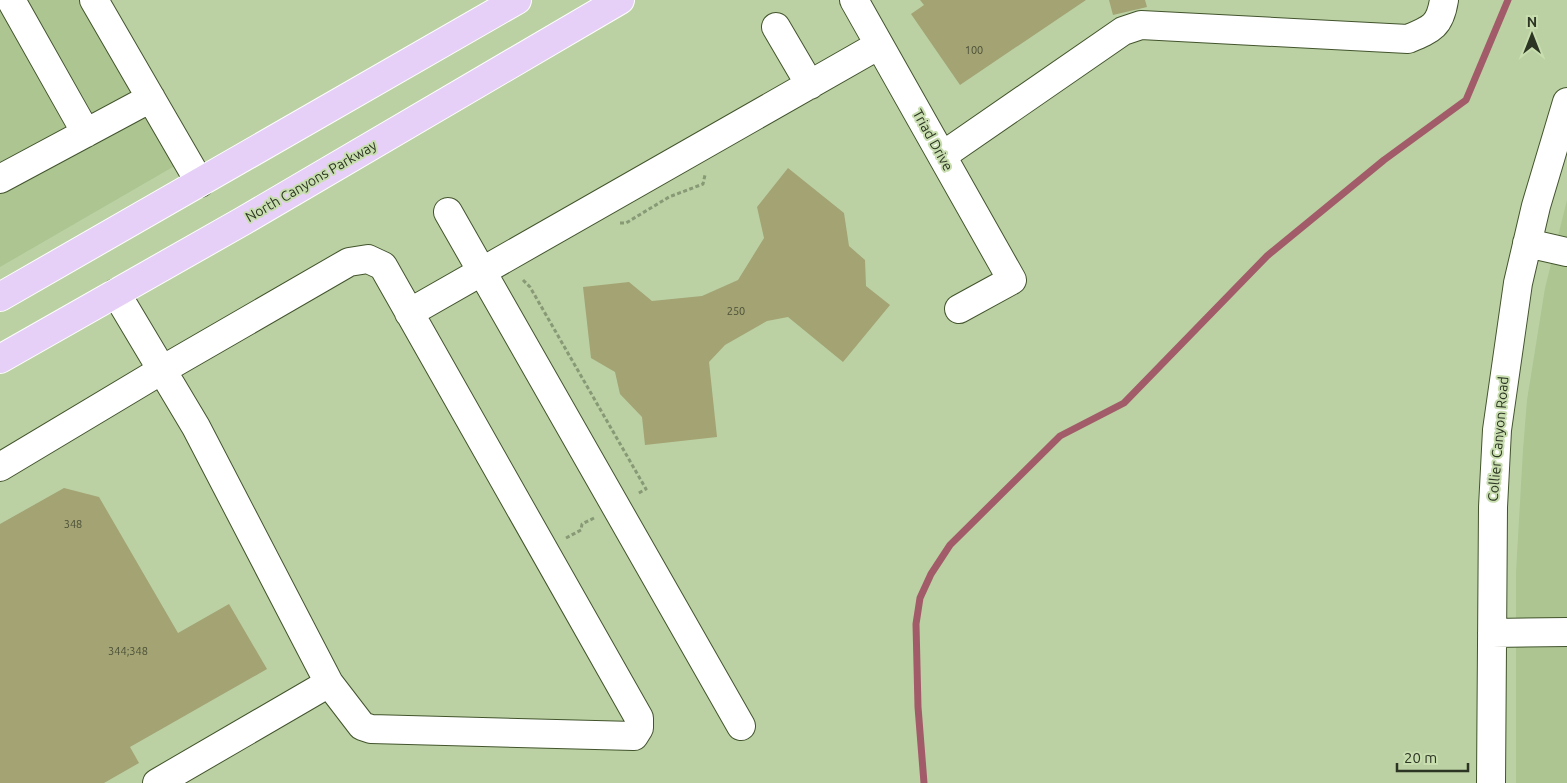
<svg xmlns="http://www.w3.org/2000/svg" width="1567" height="783" font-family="Ubuntu,sans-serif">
  <rect width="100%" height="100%" fill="#bbd1a3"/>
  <!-- built -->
  <path fill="#acc591" d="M0,0H105L197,153L0,267Z
    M1567,200V783H1516V572L1523,450L1527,400L1545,288Z"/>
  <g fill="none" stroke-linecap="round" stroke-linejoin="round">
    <!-- stream -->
    <path stroke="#a25c69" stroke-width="7" d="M924,783L918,707L916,624L920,598L931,574L950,545L1060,436L1124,403L1267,256L1384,160L1466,100L1508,0"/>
  </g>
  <!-- building -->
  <path fill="#a3a373" d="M920,0H1086L960,85L911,14L924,5Z
    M1109,0H1145L1147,7L1113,15Z
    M788,168L844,213L849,246L865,260L866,286L890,305L843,362L788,317L767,321L725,345L709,362L717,437L645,445L642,417L620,394L615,372L591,358L583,287L629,282L652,301L702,296L738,280L764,238L757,207Z
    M64,488L99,497L178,633L229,604L267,669L130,747L139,763L104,783H0V524Z"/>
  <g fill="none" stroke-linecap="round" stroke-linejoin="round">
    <defs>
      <path id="minor" d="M11,0L86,133
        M94,0L200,183
        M854,0L1012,280L959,309
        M776,27L810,85
        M942,156L1123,31L1141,25L1408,39C1432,29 1440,26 1444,0
        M0,179L151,98
        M448,212L741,726
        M1527,243L1567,252
        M409,313L879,45
        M0,467L162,370L349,262L368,259L383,266L639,718V728L634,736L371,729L362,726L329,683L196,427L116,293
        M1492,633L1567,632
        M157,783L329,683
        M1491,783L1493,507L1497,430L1518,283L1536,206L1567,102"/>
      <path id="major" d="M0,297L517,0
        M0,359L243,221L620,0"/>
    </defs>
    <!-- minor casing -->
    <use href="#minor" stroke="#42542c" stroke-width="30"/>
    <!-- major casing -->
    <use href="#major" stroke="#fff" stroke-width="30"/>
    <!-- path -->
    <path stroke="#879975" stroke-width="3" stroke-dasharray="4 2.5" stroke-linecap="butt" d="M620,223H626L669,197L703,184L705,175
      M523,280L530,287L646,489L637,494
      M566,538L581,530L582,524L594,518"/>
    <!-- minor -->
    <use href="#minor" stroke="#fff" stroke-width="28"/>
    <!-- major -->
    <use href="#major" stroke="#e6d0f8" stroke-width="28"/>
  </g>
  <g text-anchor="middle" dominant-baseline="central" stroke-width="4" stroke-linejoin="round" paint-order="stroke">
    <!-- number labels -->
    <g font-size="11" fill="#4a5037">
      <text x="974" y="50">100</text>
      <text x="736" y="311">250</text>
      <text x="73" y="524">348</text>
      <text x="128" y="651">344;348</text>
    </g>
    <!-- street labels -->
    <g font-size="14" fill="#2c3523" stroke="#c8deaf">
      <text transform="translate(933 140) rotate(61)">Triad Drive</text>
      <text transform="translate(311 181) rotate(-30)">North Canyons Parkway</text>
      <text transform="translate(1498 439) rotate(-85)">Collier Canyon Road</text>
    </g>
  </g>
  <!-- north arrow -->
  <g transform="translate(1532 35)" stroke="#c8deaf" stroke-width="4" paint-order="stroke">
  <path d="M0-4L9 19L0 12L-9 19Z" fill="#2c3523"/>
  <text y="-8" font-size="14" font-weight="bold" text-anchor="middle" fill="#2c3523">N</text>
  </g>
  <!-- scale -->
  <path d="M1397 763v8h71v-8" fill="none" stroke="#2c3523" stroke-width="2.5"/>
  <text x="1404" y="763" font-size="15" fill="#2c3523" stroke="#c8deaf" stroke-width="4" paint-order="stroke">20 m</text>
</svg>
